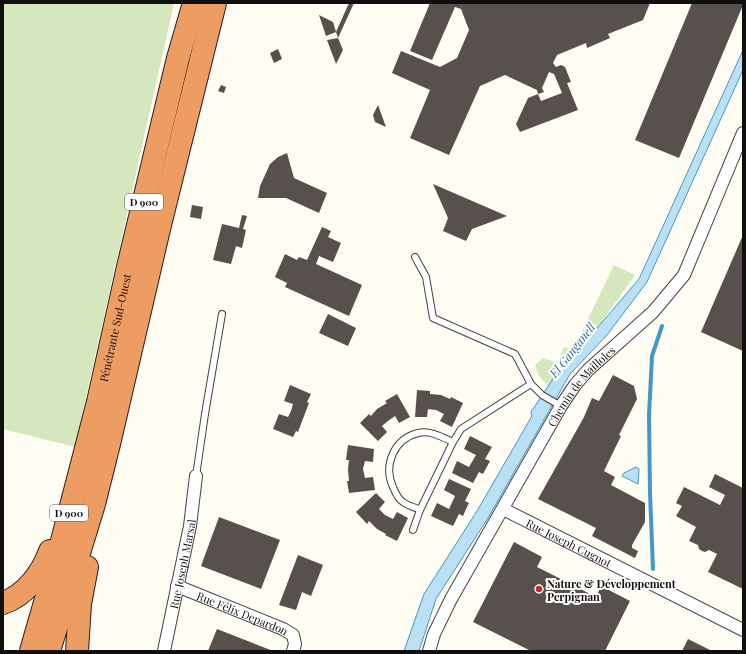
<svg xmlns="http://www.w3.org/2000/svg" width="746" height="654" font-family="'Playfair Display',serif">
  <rect width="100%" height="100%" fill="#fefcf3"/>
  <!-- green -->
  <path fill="#d5e8bd" d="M3,3H174L75,447L3,429Z
    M614,265L635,275L598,327L561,367L548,386L538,375L535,365L543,358L557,363L564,347L573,350Z"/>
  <!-- water -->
  <path fill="#bae0f3" stroke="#4497c7" d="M743,50V70L647,282L607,335L570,374L488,518L436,599L419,651H404L424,594L477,511L532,416L531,412L561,367L598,327L639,279Z
    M636,467L639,469L638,484L622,476L624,473Z"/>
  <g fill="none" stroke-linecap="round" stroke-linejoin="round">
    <!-- stream -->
    <path stroke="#4497c7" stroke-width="4" d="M653,569L650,493L649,415L652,356L662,326"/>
  </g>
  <!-- building -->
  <path fill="#58504c" d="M349,3H354L338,38L343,50L336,64L327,40L338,38L336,32Z
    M430,3H650L643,20L608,34L610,38L587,48L586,43L557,55L553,63L556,67L561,65L565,67L571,82L567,83L578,110L520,132L516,124L528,98L538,94L541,101L562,93L554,74L549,72L542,88L544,92L538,94L537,90L505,75L480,86L449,155L410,138L430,90L392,73L401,51L440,67L457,58L469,30L461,9L455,7L432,60L410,51Z
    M692,3H743V5L679,158L635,140Z
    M319,15L333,22L336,32L326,36Z
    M278,49L282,59L274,63L270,53Z
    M221,85L226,87L224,93L218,91Z
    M378,105L386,127L375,122L373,115Z
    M287,153L294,178L327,193L319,213L286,198H258L260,186L270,164L278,157Z
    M433,184L507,216L472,229L466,241L443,231L448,218Z
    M192,205L203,207L201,219L190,217Z
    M242,215L247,216L243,229L246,230L242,248L236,246L231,264L213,260L222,224L239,228Z
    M322,227L331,231L328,237L341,243L333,262L319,256L316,264L362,285L349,316L285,287L287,283L275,277L285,254L297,260L299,257L307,260Z
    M743,235V351L701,332Z
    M328,314L356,328L348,346L319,333Z
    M613,375L634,386L637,399L619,435L621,436L604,471L615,477L611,485L645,503V522L632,545V548L638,551L635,558L592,536L596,528L538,499L584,417L592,398L599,401Z
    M290,385L311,394L307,402L309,403L298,432L296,431L293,437L273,429L279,414L288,417L291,411L293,404L284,401Z
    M417,390L430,391V394L441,395L450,399L451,397L463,403L452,427L440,421L444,414L436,410L428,409L427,417H415Z
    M397,394L410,417L399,423L395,416L388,421L382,426L387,432L378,441L360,423L369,414L371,416L377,409L387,403L385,401Z
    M470,436L492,447L485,459L490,461L483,474L479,472L473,483L452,473L457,461L469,467L476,455L464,449Z
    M348,445L374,449L373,462L365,461L363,469L365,478L373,477L375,490L349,493L347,481H349L348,469L349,460H346Z
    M715,474L743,488V589L708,572L717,554L709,550L705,552L702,551L699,549L698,545L689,541L696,527L676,516L682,506L676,503L684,487L720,505L725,495L709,487Z
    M449,479L471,489L465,501L469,503L466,509L463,516L459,514L453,526L431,516L437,503L449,509L455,496L444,490Z
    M376,493L385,502L379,509L385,515L393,519L397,512L408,518L397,541L385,535L386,534L377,529L369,521L367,524L356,512Z
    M219,517L280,540L261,589L201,566Z
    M514,542L542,557L537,567L551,574L596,597L601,586L630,601L605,651H531L473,622Z
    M298,555L323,565L311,596L302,592L296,610L279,605Z
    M217,629L273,651H208Z
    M688,639L712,651H682Z"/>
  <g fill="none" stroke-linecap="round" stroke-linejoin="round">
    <defs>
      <path id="lane" d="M415,257L426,277L433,318L515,354L531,384L542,395L561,406
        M196,476L205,414L222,314
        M420,510C415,507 408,506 403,502C398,499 395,492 393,487C383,465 394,439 418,433C430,430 442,437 453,442
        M413,530L420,510L453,442L461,429L531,384"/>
      <g id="street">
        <path id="s1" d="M503,509L743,630"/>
        <path id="s2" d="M177,586L283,629L293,635L295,644L293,651"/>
        <path id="s3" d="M164,651L190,526L196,476"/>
        <path id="s4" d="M429,651L434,634L451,599L561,406L575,385L588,370L653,312L684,275L743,133"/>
      </g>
      <g id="highway">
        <path d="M3,603C26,595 42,573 50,551"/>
        <path id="s5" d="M31,651L56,564L98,402L128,267L178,58L194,3"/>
        <path d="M49,651L94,504L109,444L159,229L215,3"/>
        <path d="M77,651L80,604L87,567"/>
      </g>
    </defs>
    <!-- lane casing -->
    <use href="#lane" stroke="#424242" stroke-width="8"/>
    <!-- street casing -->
    <use href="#street" stroke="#424242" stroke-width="14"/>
    <!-- highway casing -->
    <use href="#highway" stroke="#202020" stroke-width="24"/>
    <!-- lane -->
    <use href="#lane" stroke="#fff" stroke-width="6"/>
    <!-- street -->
    <use href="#street" stroke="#fff" stroke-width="12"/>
    <!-- highway -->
    <use href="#highway" stroke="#ed9c62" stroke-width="22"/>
  </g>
  <!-- markers -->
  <circle fill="#b92e39" stroke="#fff" stroke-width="1.5" cx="539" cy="589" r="4"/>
  <g text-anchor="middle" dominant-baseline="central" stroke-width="4" stroke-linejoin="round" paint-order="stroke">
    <!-- shield labels -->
    <g fill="#fff" stroke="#575757" stroke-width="1">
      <rect x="125" y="194" width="38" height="16" rx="3"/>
      <rect x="50" y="505" width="38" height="16" rx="3"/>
    </g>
    <g font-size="10" font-weight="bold" fill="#0f0f0f">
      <text x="144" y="202">D 900</text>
      <text x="69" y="513">D 900</text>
    </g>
    <!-- street labels -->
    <g font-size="11" fill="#0f0f0f" stroke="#fff">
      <text stroke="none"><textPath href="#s5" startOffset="334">Pénétrante Sud-Ouest</textPath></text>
      <text stroke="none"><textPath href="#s4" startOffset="307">Chemin de Mailloles</textPath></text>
      <text stroke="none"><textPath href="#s1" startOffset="74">Rue Joseph Cugnot</textPath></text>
      <text stroke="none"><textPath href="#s3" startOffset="89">Rue Joseph Marsal</textPath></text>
      <text stroke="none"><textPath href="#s2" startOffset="71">Rue Félix Depardon</textPath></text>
    </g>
    <!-- poi labels -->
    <g font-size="11" font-weight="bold" fill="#0f0f0f" stroke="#fff" text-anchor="start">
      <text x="547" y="583">Nature &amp; Développement<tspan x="547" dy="13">Perpignan</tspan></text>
    </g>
    <!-- water labels -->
    <g font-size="12" font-style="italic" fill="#1e699c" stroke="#fff">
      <text transform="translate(572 350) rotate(-52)">El Ganganell</text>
    </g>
  </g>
  <!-- border -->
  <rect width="746" height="654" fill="none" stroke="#0f0f0f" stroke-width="8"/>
</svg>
